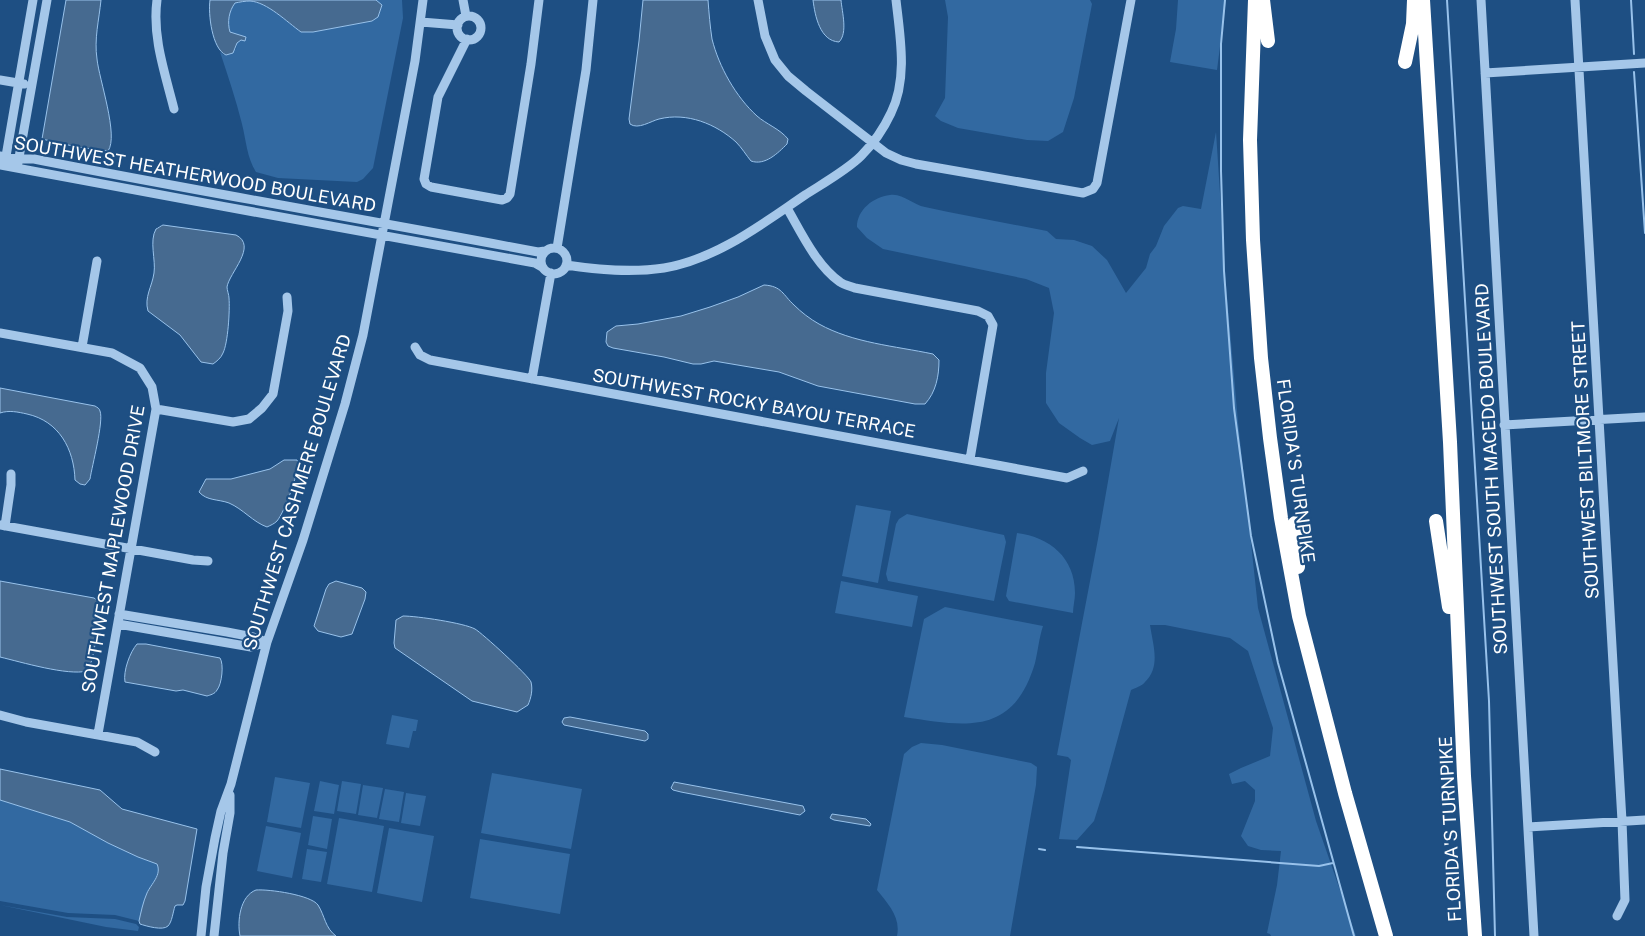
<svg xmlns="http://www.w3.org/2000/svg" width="1645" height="936" font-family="'Public Sans',sans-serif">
  <rect width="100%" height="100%" fill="#1e4f83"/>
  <!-- green -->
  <path fill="#3269a1" d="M376,0H402L403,18L373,168L363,179L357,182L278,178L256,172C247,158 246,140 242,124C236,100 228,76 220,52L224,55L236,49L237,43L246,37L230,32C227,22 229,11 234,3C240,2 245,1 250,1C267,2 287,22 300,31L313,32L372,21L378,17L382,5Z
    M945,0H1090L1092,4L1074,98L1063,132L1048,141L1027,140L958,128L941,121L935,116L945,98L948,17Z
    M1178,0H1226L1217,70L1170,62L1176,29Z
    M1216,132L1226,285L1238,422L1258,608L1316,821L1356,936H1271L1270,934L1267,933L1277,885L1281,851L1261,850L1248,846L1241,836L1255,801V790L1245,781L1232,784L1229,774L1241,768L1270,756L1273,728L1248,651L1230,638L1165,625H1150C1153,645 1161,667 1145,682C1142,686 1135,688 1131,690L1104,789L1094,821L1077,840L1059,839L1071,760L1068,757L1057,755L1098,539L1119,418L1110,441L1092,445L1080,438L1059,423L1046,403V373L1054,313L1049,288L1026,279L883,249L867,238L857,227C857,210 873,197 890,195C903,193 913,205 925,207C966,216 1006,223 1047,231L1056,239L1074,240L1092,246L1107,260L1126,293L1146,268L1150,254L1156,246L1164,226L1178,208L1183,206L1201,209Z
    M856,505L891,511L878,583L842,576Z
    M907,514L1004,535L1006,542L994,601L888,581L886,574L896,524L899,519Z
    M1017,533C1050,537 1075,558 1075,593C1075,600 1073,606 1073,613L1009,601L1006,596Z
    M841,581L918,596L912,627L835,613Z
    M945,607L1043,626C1039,638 1038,651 1035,663C1013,737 965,726 904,717L924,619Z
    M392,715L418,720L416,731H413L409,748L386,744Z
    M921,743L942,745L1031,763L1037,767L1036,785L1010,936H897C901,917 888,904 877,890L904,754L912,747Z
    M492,773L582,789L571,849L481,833Z
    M275,777L310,783L301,828L267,822Z
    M320,781L339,785L334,814L314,811Z
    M342,781L361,784L356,814L337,811Z
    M363,785L383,788L377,818L358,815Z
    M385,789L404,792L399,822L379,819Z
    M406,793L426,796L420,826L401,823Z
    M0,800L70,822L108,843L138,857L157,864L159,869L155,880L147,893L139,921L115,915L68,913L0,901Z
    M313,816L332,819L327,849L308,845Z
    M339,818L384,826L372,892L327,884Z
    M266,826L301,833L292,878L257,871Z
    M389,828L434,836L422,902L377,893Z
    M480,839L570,854L560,914L470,898Z
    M307,849L327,852L321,882L302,879Z
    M0,905L67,917L115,919L136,924L139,927L138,931L106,927Z"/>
  <!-- water -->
  <path fill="#466a90" stroke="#98c2eb" d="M66,0H101C99,20 94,39 97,59C99,79 119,136 108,151L77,147L42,139Z
    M210,0H376L382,5L378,17L372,21L313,32H301C287,22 267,2 250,1C245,1 240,2 235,3C229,11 227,22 230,32L246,37L245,41L241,40L237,43L233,53L226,55C212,49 208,14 210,0Z
    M643,0H708C709,13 710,26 712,39C719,67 736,97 757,116C766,124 780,129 788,139L787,144C778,153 765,166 751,161C746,155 742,148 736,142C716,124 687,112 659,119C651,121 638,130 630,124L629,119L639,41Z
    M813,0H841C842,12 848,33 839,42C820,41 815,16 813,0Z
    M163,225L236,235C258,246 229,273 227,287C227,290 229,295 229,298C230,310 228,343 223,353C221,358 217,361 213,364L201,362L180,335L148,311C144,297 152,287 154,273C156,260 149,241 156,229C157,229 162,225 163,225Z
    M764,285C782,286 783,295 794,305C801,312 810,319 819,324C853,343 895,346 933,354L939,360C939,376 936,392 925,404H915L818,386L779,372L714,361L701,364H693L664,357L613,348L608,346L606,342L607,332L616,326L638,324L681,316L710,307L738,297Z
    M0,388L95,406C98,408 99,408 100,411C104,421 92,466 90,479L85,485L80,484L75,480C74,449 59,421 27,414C18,412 9,410 0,413Z
    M284,460H297L298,462C298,475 285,511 277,521C274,524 271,525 267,527C253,522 243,509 229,503C218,499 207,501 199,492L206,479H231L270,469Z
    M0,581L94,598L98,601L102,610L92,660L87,671C68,676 21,662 0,657Z
    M336,581L362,588L366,592L365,599L352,634L341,637L318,631L314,626L326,589L329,584Z
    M403,616C417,616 464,623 475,629C482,633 529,676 531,682C533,690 531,698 528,705L517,712L472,701L395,648L394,643L396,620Z
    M137,644H146L220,658C224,664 222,684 217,690C215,694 210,695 207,696L183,690L176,691L125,682C123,671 130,652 137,644Z
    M570,717L645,731L648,734V739L645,741L564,725L562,722L564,718Z
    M0,769L100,790L122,809L197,829L185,901L183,905H177L175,906C173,912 172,922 168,926C163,931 146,926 140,924L139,921C141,912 143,902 147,893C151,884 162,875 157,864L138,857L108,843L70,822L0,800Z
    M674,782L803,806L805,811L800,815L681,792L673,790L671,788Z
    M832,814L866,819L871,824L870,826L834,820L830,818Z
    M256,890C269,889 311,895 318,905C325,916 325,928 336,936H240C237,921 240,896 256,890Z"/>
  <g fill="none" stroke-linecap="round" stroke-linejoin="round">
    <!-- stream -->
    <path stroke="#98c2eb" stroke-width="2" d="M1225,0L1221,44V171L1224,271L1234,408L1251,536L1278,663L1354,936
      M1447,0L1489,701L1495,936
      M1631,0L1634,54
      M1634,72L1645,233
      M1077,847L1319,866L1333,863
      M1039,849L1045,850"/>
    <!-- minor -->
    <path stroke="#a5c7e9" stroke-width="9" d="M157,0C152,37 165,73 174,109
      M463,0L466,16
      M758,0L765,36L775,60L788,76L806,91L886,153L901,160L916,164L1083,193L1093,189L1097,183L1131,0
      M1481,0L1534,936
      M1575,0L1622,821L1625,900L1617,916
      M457 28a12 12 0 1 1 24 0a12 12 0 1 1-24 0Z
      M421,22L458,25
      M467,39L438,97L424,179L426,184L431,187L502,200L507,198L510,194L531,64L539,0
      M1485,73L1645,63
      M0,80L24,84
      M0,156L18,159H34C201,192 370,220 538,252L545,251
      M5,162L33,0
      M18,163L47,0
      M0,165C178,199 357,230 535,263L542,267
      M787,208C801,232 816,265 840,282C844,285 850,286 855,288L978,311L988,316L993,325L970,459
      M557,248L586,70L593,0
      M541 261a13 13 0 1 1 26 0a13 13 0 1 1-26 0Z
      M566,265C599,270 631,273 664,268C717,259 762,224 805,195C822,184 847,170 861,156C873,144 884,128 891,113C908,79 900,36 896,0
      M0,333L112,353L140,368L152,387L156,409L98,734
      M82,347L97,261
      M415,347L420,355L430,360L1067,478L1083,471
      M532,379L551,273
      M156,409L233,422L249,419L262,408L273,394L288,311L287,297
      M1504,425L1645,417
      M0,525L193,560L208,561
      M5,526L11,485V474
      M119,614L227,632L253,637L266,642
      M118,624L251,647L267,642
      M0,715L26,722L137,742L155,752
      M1528,827L1645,820
      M201,936L206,887L215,838L221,811L231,784L267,642L303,540L345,404L363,335L415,61L423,0
      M214,936L223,853L230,813V795"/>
    <!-- highway -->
    <path stroke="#fff" stroke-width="14" d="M1255,0L1250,140L1253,240L1261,358L1270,438L1281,518L1299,616L1345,793L1386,936
      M1263,0L1268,41
      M1423,0L1450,442L1464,776L1475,936
      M1405,62L1413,24L1414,0
      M1436,521L1449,607
      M1295,523L1298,567"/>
  </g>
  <g text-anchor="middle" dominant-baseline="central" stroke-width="4.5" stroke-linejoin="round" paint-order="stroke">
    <!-- street labels -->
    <g font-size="18" fill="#fff" stroke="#1e4f83">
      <text transform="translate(195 174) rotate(10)">SOUTHWEST HEATHERWOOD BOULEVARD</text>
      <text transform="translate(754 403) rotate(10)">SOUTHWEST ROCKY BAYOU TERRACE</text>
      <text transform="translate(1585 460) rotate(-93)">SOUTHWEST BILTMORE STREET</text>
      <text transform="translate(1491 469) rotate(-93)">SOUTHWEST SOUTH MACEDO BOULEVARD</text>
      <text transform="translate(1296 471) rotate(82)">FLORIDA'S TURNPIKE</text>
      <text transform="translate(297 492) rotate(-73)">SOUTHWEST CASHMERE BOULEVARD</text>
      <text transform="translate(113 549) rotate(-80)">SOUTHWEST MAPLEWOOD DRIVE</text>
      <text transform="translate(1450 829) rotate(-93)">FLORIDA'S TURNPIKE</text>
    </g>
  </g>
</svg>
